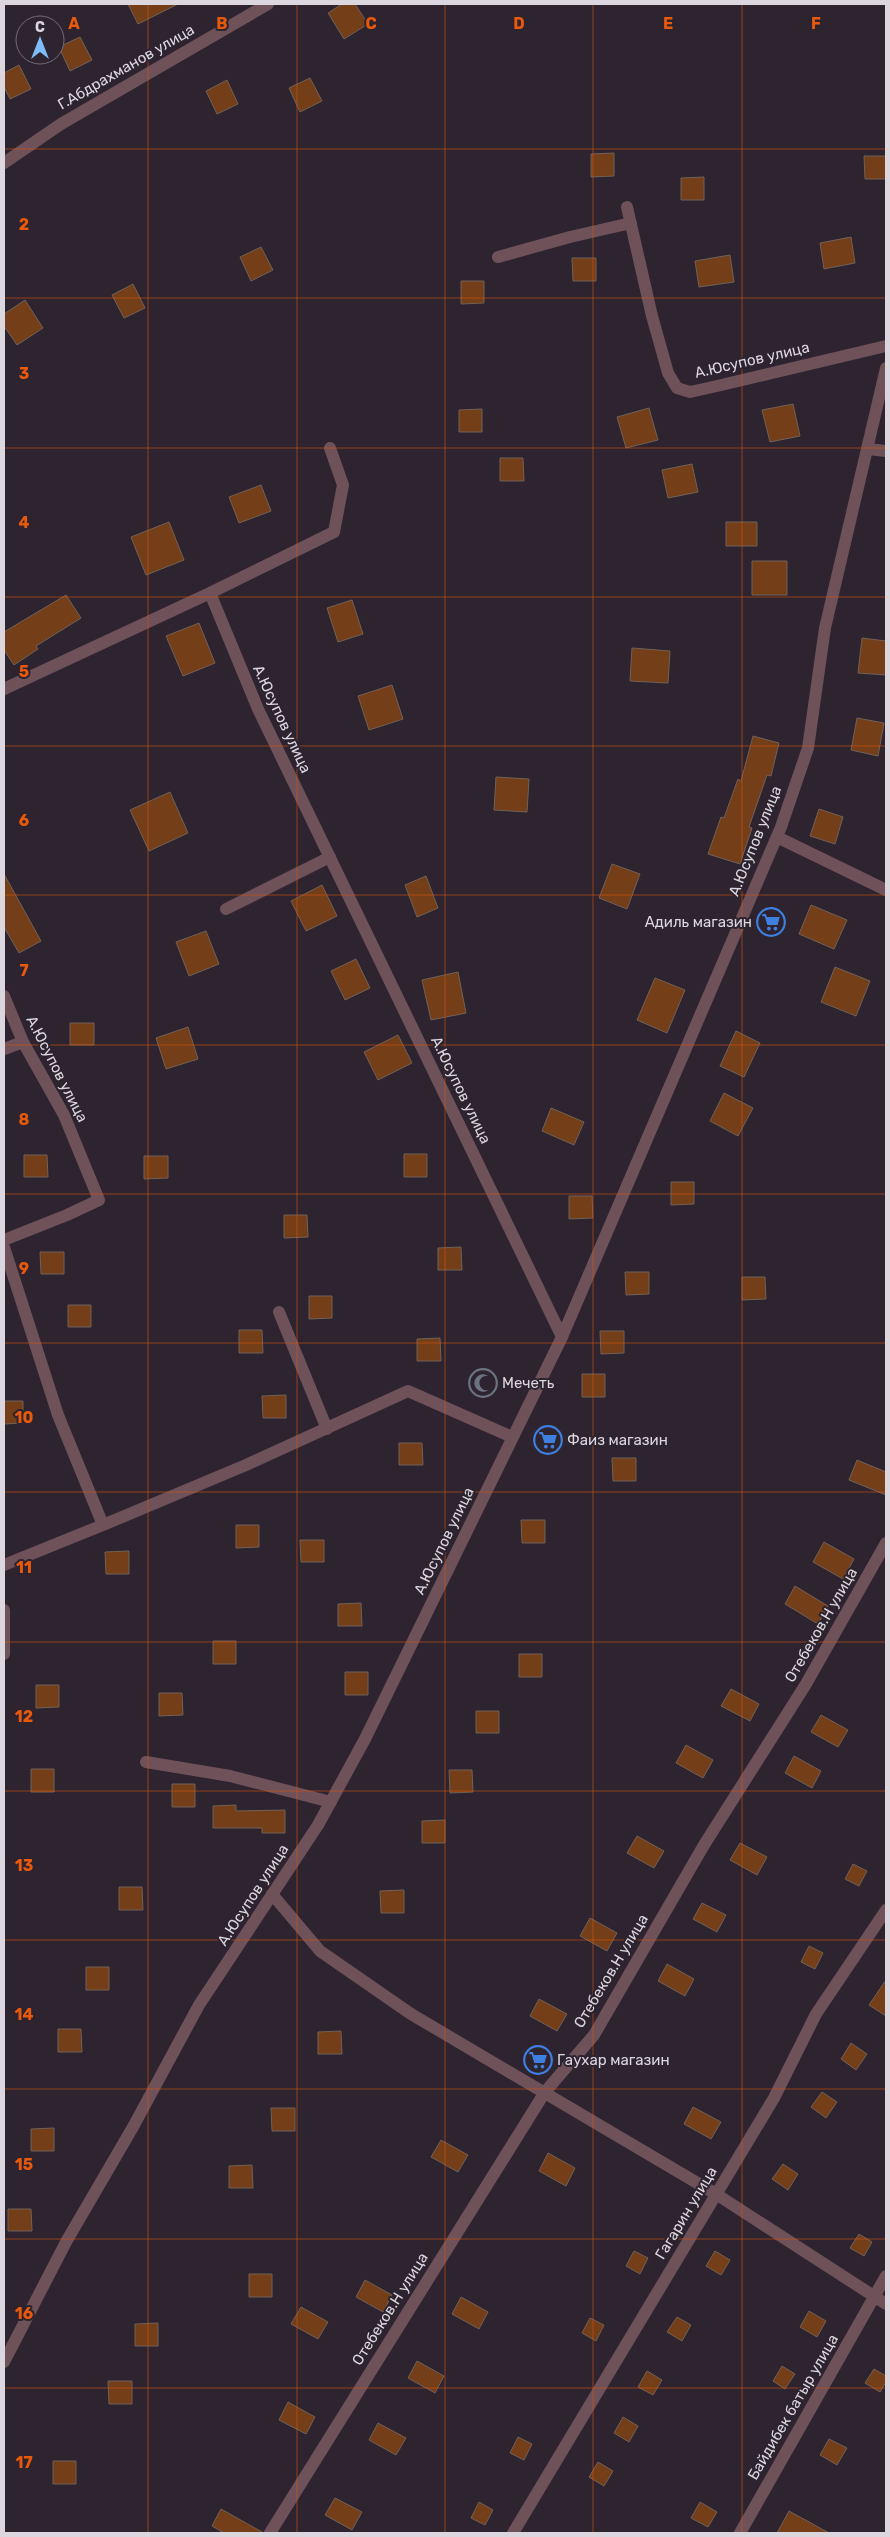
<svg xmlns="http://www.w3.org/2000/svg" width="890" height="2537" font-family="Rubik,sans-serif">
  <rect width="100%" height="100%" fill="#2d2430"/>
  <!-- building -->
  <path fill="#733e18" stroke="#726158" d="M128,4H178L138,24Z
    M342,4H355L368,24L344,39L328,13Z
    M80,37L92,60L70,71L59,47Z
    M19,65L31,89L10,99L4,87V73Z
    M310,78L322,101L300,112L289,88Z
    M227,80L238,104L217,114L206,91Z
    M614,153V176L591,177V154Z
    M864,156H886V179H865Z
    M704,177V200H681V178Z
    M851,237L855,263L824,269L820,243Z
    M261,247L273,270L251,281L240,257Z
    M730,255L734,282L699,287L695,261Z
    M572,258H596V281H573Z
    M461,281H484V303L461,304Z
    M133,284L145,308L124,318L112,295Z
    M25,300L43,328L17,345L4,326V314Z
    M793,404L800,436L770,442L762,410Z
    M649,408L658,440L626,448L617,417Z
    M482,409V432H459V410Z
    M500,458H523L524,481H500Z
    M692,464L698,492L668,498L662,470Z
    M261,485L271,511L239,523L229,497Z
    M169,522L184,560L146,575L131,537Z
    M726,522H757V546H726Z
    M752,561H787V595H752Z
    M66,595L81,618L36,646L38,649L14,665L4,650V632Z
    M352,600L363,634L338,642L327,608Z
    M199,623L215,663L183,676L166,636Z
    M862,638L886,641V675L858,673Z
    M632,648L670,651L668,683L630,681Z
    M392,685L403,719L369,730L358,696Z
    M857,718L884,723L878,756L851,750Z
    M753,736L779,743L771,776L767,775L749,827L752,828L740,864L708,854L721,817L724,818L738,779L741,781Z
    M496,777L529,779L527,812L494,810Z
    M170,792L188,833L149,851L130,810Z
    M819,809L843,817L835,844L810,836Z
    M612,864L640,874L627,909L599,898Z
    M4,874L41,941L19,953L4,927Z
    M426,876L438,908L417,917L405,885Z
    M322,885L337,916L306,931L291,901Z
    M811,905L847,920L834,949L799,934Z
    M206,931L219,964L189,976L176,942Z
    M356,959L370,988L345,1000L331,971Z
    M835,967L870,981L856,1016L821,1002Z
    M458,972L466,1013L431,1020L422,980Z
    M655,978L685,990L667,1033L637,1020Z
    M70,1023H94V1045H70Z
    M188,1027L198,1059L166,1069L156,1038Z
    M736,1031L760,1043L744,1077L720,1066Z
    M398,1035L412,1063L378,1080L364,1052Z
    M724,1093L753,1108L738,1136L710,1121Z
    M551,1108L584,1122L574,1145L542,1131Z
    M404,1154H427V1177H404Z
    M24,1155H47L48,1177H24Z
    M144,1156H168V1178L144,1179Z
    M671,1182H694V1204L671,1205Z
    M569,1196H592L593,1218L569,1219Z
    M284,1215H307L308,1237L284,1238Z
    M461,1247L462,1270H438V1248Z
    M40,1252H64V1274H41Z
    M625,1272H649V1294L626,1295Z
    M742,1277H765L766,1299L742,1300Z
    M309,1296H332V1318L309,1319Z
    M68,1305H91V1327H68Z
    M239,1330H262L263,1353H239Z
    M600,1331H624V1353L601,1354Z
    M440,1338L441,1361H417V1339Z
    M582,1374H605V1397H582Z
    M286,1395V1418H263L262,1396Z
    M4,1401H23V1423L4,1424Z
    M399,1443H422L423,1465H399Z
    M612,1458H636V1481H613Z
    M857,1460L886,1472V1495L849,1480Z
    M521,1520H545V1543H522Z
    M236,1525H259V1547L236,1548Z
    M300,1540H324V1562H301Z
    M824,1542L854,1559L843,1579L813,1562Z
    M129,1551V1574H106L105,1552Z
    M795,1586L828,1606L818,1624L785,1604Z
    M361,1603L362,1626H338V1604Z
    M213,1641H236V1664H213Z
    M519,1654H542V1677H519Z
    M345,1672H368V1695H345Z
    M36,1685H59V1707L36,1708Z
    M731,1689L759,1704L750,1721L721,1706Z
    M159,1693H182L183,1715L159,1716Z
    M476,1711H499V1733H476Z
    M821,1715L848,1730L838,1747L811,1732Z
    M686,1745L713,1760L703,1778L676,1763Z
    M794,1756L821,1771L812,1788L785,1773Z
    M31,1769H54V1792H31Z
    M449,1770H472L473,1792L450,1793Z
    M172,1784H195V1807H172Z
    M236,1805V1811L285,1810V1833H262V1828H213V1806Z
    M445,1820V1843H422V1821Z
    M637,1836L664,1851L654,1868L627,1853Z
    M740,1843L767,1857L757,1875L730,1860Z
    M853,1864L867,1871L859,1886L845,1879Z
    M119,1887H142L143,1910H119Z
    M404,1890V1913H381L380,1891Z
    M702,1903L726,1915L717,1932L693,1919Z
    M590,1918L617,1933L607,1951L580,1936Z
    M809,1946L823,1953L815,1969L801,1962Z
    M667,1964L694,1979L685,1996L658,1981Z
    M86,1967H109V1990H86Z
    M886,1980V2016L869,2005Z
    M539,1999L567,2014L557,2031L530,2016Z
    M58,2029H81L82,2052H58Z
    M341,2031L342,2054H318V2032Z
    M851,2043L867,2054L856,2070L841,2059Z
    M822,2092L837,2102L826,2118L811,2107Z
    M693,2107L721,2122L711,2139L684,2124Z
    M271,2108H295V2131H272Z
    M54,2128V2151H31V2129Z
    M441,2140L468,2155L458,2172L431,2157Z
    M548,2153L575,2168L566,2186L539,2171Z
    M783,2164L798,2174L788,2190L772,2179Z
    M252,2165L253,2188H229V2166Z
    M8,2209H31L32,2231H8Z
    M859,2234L872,2242L864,2256L850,2248Z
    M634,2251L648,2258L640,2274L626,2266Z
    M715,2251L730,2260L721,2275L706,2266Z
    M249,2274H272V2297H249Z
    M365,2280L392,2295L383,2312L356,2297Z
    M461,2297L488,2312L479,2329L452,2314Z
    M301,2307L328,2322L318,2339L291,2324Z
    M809,2311L826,2321L817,2337L800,2327Z
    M677,2317L691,2325L682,2341L667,2332Z
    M590,2318L604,2325L596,2341L582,2333Z
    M158,2323V2346H135V2324Z
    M417,2361L444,2376L435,2393L408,2378Z
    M782,2366L795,2374L785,2389L773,2381Z
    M874,2369L886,2376V2382L880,2392L865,2383Z
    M647,2371L662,2380L653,2395L638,2387Z
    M108,2381H132V2404H109Z
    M288,2402L315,2417L306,2434L279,2420Z
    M623,2417L638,2426L629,2442L614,2433Z
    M378,2423L406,2438L396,2455L369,2440Z
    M518,2437L532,2444L524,2460L510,2453Z
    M829,2439L847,2448L837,2465L820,2455Z
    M53,2461H76V2484H53Z
    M598,2462L613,2471L604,2486L589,2477Z
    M335,2498L362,2512L352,2530L325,2515Z
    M479,2502L493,2510L485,2525L471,2518Z
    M700,2502L717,2512L708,2527L691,2518Z
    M221,2509L262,2532V2533H224L212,2526Z
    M789,2511L829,2533H777Z"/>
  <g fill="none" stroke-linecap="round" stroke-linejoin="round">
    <!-- minor -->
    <path stroke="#6e5159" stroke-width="12" d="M4,163L61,124L268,4
      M627,207L652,316L668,373L677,388L690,392L717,386L886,346
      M498,257L570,237L631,223
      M330,448L343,485L334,532L210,593L258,709L562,1337
      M868,449L886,451
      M4,689L210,593
      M777,837L886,890
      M226,909L330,857
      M4,996L23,1042L64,1115L99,1200L67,1215L4,1240
      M4,1049L23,1042
      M4,1247L58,1415L103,1525L246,1465L408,1391L512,1437
      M279,1312L327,1429
      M4,1565L103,1525
      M4,1610V1654
      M146,1762L230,1776L331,1802
      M272,1894L320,1951L411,2014L716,2194L886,2304
      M4,2362L66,2242L133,2127L199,2005L318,1825L365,1739L562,1337L781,827L808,748L825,628L886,368
      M270,2533L545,2092L594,2035L704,1845L806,1684L886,1543
      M513,2533L774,2098L816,2014L886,1910
      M740,2533L886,2276"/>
  </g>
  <!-- grid -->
  <path fill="none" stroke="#e8590c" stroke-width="1" stroke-opacity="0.55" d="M148,4V2533M297,4V2533M445,4V2533M593,4V2533M742,4V2533M4,149H886M4,298H886M4,448H886M4,597H886M4,746H886M4,895H886M4,1045H886M4,1194H886M4,1343H886M4,1492H886M4,1642H886M4,1791H886M4,1940H886M4,2089H886M4,2239H886M4,2388H886"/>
  <!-- icons -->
  <defs>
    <symbol id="supermarket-ring" viewBox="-11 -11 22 22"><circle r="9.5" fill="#2d2430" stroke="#3f7fe0" stroke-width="1.5"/><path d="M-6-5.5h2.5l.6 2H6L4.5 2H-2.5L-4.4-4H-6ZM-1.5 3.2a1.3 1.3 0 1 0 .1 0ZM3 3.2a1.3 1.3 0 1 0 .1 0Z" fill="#3f7fe0"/></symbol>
    <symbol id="mosque-ring" viewBox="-11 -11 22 22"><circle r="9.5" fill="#2d2430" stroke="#6b7280" stroke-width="1.5"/><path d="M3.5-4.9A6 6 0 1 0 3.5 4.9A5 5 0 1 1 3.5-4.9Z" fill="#6b7280"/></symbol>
  </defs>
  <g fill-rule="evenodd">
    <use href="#supermarket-ring" x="755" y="906" width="32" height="32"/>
    <use href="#mosque-ring" x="467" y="1367" width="32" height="32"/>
    <use href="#supermarket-ring" x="532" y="1424" width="32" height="32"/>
    <use href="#supermarket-ring" x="522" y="2044" width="32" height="32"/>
  </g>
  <g text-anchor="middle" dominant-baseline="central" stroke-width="4" stroke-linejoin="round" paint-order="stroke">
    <!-- street labels -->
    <g font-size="15" fill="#dcd6de" stroke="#2d2430">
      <text transform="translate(126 67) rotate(-30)">Г.Абдрахманов улица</text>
      <text transform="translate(752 360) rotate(-13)">А.Юсупов улица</text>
      <text transform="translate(282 719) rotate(65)">А.Юсупов улица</text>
      <text transform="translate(755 841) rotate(-68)">А.Юсупов улица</text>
      <text transform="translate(57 1069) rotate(63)">А.Юсупов улица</text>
      <text transform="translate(461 1090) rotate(64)">А.Юсупов улица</text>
      <text transform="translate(444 1541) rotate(-64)">А.Юсупов улица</text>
      <text transform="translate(821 1625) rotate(-60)">Отебеков.Н улица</text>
      <text transform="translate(253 1895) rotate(-57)">А.Юсупов улица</text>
      <text transform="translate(611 1971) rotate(-59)">Отебеков.Н улица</text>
      <text transform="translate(686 2213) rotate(-59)">Гагарин улица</text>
      <text transform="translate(390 2309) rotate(-58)">Отебеков.Н улица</text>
      <text transform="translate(793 2407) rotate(-60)">Байдибек батыр улица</text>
    </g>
    <!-- poi labels -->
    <g font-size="15" fill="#dcd6de" stroke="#2d2430" text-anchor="start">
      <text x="752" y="922" text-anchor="end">Адиль магазин</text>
      <text x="502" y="1383">Мечеть</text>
      <text x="567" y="1440">Фаиз магазин</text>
      <text x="557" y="2060">Гаухар магазин</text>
    </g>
  </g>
  <g font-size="16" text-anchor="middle" font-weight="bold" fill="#e8590c" stroke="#2d2430" stroke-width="4" stroke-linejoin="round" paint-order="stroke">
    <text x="74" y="29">A</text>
    <text x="222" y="29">B</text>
    <text x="371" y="29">C</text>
    <text x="519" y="29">D</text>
    <text x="668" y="29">E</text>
    <text x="816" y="29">F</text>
    <text x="24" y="230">2</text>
    <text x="24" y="379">3</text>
    <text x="24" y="528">4</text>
    <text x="24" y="677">5</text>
    <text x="24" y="826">6</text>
    <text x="24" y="976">7</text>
    <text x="24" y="1125">8</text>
    <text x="24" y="1274">9</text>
    <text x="24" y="1423">10</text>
    <text x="24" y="1573">11</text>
    <text x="24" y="1722">12</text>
    <text x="24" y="1871">13</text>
    <text x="24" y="2020">14</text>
    <text x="24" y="2170">15</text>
    <text x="24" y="2319">16</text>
    <text x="24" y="2468">17</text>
  </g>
  <!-- border -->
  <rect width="890" height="2537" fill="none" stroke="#dcd6de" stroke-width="10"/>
  <!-- north arrow -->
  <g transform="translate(40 40)"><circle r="24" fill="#2d2430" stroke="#736b76"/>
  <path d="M0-4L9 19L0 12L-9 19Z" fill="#7fbdfa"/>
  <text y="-8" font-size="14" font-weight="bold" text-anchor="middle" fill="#dcd6de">С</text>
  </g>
</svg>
